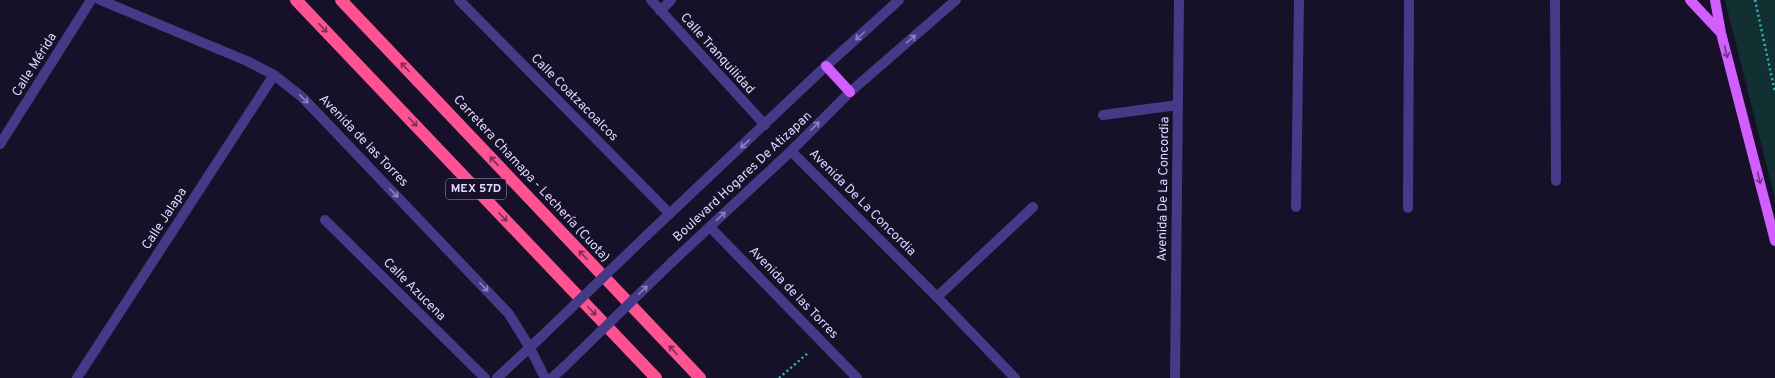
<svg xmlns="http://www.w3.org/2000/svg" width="1775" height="378" font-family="Overpass,sans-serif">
  <rect width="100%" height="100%" fill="#161028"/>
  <!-- green -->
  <path fill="#123032" d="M1725,0H1775V199Z"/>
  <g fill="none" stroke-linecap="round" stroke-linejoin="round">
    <!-- path -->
    <path stroke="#2eb6bb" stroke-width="2.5" stroke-dasharray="2 3" stroke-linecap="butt" d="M1755,0L1775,92
      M779,378L808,353"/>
    <!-- minor -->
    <path stroke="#453a88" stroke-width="10" d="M100,0L247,61L274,75L302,97L509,314L530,348L545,378
      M459,0L670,214
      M651,0L765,125
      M1555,0L1556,181
      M660,11L671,0
      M1103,115L1178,105
      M0,144L91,0
      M791,151L937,297L1015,378
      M1296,207L1299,0
      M1408,208L1409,0
      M325,220L485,378
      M710,227L857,378
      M646,236L826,66L899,0
      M672,262L791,151L850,92L956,0
      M937,297L1033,207
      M77,378L274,75
      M497,378L541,337
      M552,378L565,366
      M1175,378L1179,0"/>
    <!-- major -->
    <path stroke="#d35eff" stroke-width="10" d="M1690,0L1721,33
      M1715,0L1721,33L1775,241
      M826,66L850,92"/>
    <!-- highway -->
    <path stroke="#ff5293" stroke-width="12" d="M296,0L656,378
      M341,0L700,378"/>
    <!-- minor-bridge -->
    <path stroke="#453a88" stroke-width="10" d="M541,337L646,236
      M565,366L672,262"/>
  </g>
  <!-- one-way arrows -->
  <defs><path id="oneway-shaft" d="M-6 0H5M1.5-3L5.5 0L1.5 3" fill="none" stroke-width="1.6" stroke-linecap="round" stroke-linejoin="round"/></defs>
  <g stroke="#7f2e58">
    <use href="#oneway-shaft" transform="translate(323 28) rotate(46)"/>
    <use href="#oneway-shaft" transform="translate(405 67) rotate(-133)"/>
    <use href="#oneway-shaft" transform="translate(413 122) rotate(46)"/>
    <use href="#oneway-shaft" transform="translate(494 161) rotate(-133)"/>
    <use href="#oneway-shaft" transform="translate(503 217) rotate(46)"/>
    <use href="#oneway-shaft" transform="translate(583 255) rotate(-133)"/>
    <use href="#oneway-shaft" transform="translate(592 311) rotate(46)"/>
    <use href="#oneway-shaft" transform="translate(673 350) rotate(-133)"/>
  </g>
  <g stroke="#8a81be">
    <use href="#oneway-shaft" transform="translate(860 36) rotate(138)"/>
    <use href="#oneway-shaft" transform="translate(911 39) rotate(-41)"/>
    <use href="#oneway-shaft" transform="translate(304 99) rotate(44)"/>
    <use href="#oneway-shaft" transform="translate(815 126) rotate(-45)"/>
    <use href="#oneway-shaft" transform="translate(745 144) rotate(137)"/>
    <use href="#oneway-shaft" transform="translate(394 193) rotate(46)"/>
    <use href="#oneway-shaft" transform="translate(721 216) rotate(-43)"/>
    <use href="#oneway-shaft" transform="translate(484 287) rotate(46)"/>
    <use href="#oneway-shaft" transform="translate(643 290) rotate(-44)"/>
  </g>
  <g stroke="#6b3389">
    <use href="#oneway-shaft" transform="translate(1726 52) rotate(76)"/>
    <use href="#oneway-shaft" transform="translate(1759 178) rotate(76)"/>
  </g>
  <g text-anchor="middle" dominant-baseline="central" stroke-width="3.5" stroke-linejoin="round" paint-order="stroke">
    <!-- shield labels -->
    <rect fill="#161028" stroke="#a39bbe" stroke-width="1" x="446" y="179" width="60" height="20" rx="3"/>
    <g font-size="12" font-weight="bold" fill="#dfd7ff">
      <text x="476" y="189">MEX 57D</text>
    </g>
    <!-- street labels -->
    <g font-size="13" fill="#dfd7ff" stroke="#161028">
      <text transform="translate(717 54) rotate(48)">Calle Tranquilidad</text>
      <text transform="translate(35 65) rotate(-58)">Calle Mérida</text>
      <text transform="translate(574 98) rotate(45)">Calle Coatzacoalcos</text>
      <text transform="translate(363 141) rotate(46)">Avenida de las Torres</text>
      <text transform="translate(743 177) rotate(-43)">Boulevard Hogares De Atizapan</text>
      <text transform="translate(531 179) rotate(47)">Carretera Chamapa - Lechería (Cuota)</text>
      <text transform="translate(1164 189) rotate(-89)">Avenida De La Concordia</text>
      <text transform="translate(862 203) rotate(45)">Avenida De La Concordia</text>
      <text transform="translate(165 219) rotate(-57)">Calle Jalapa</text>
      <text transform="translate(414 290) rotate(45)">Calle Azucena</text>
      <text transform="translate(793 293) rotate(46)">Avenida de las Torres</text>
    </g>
  </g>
</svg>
